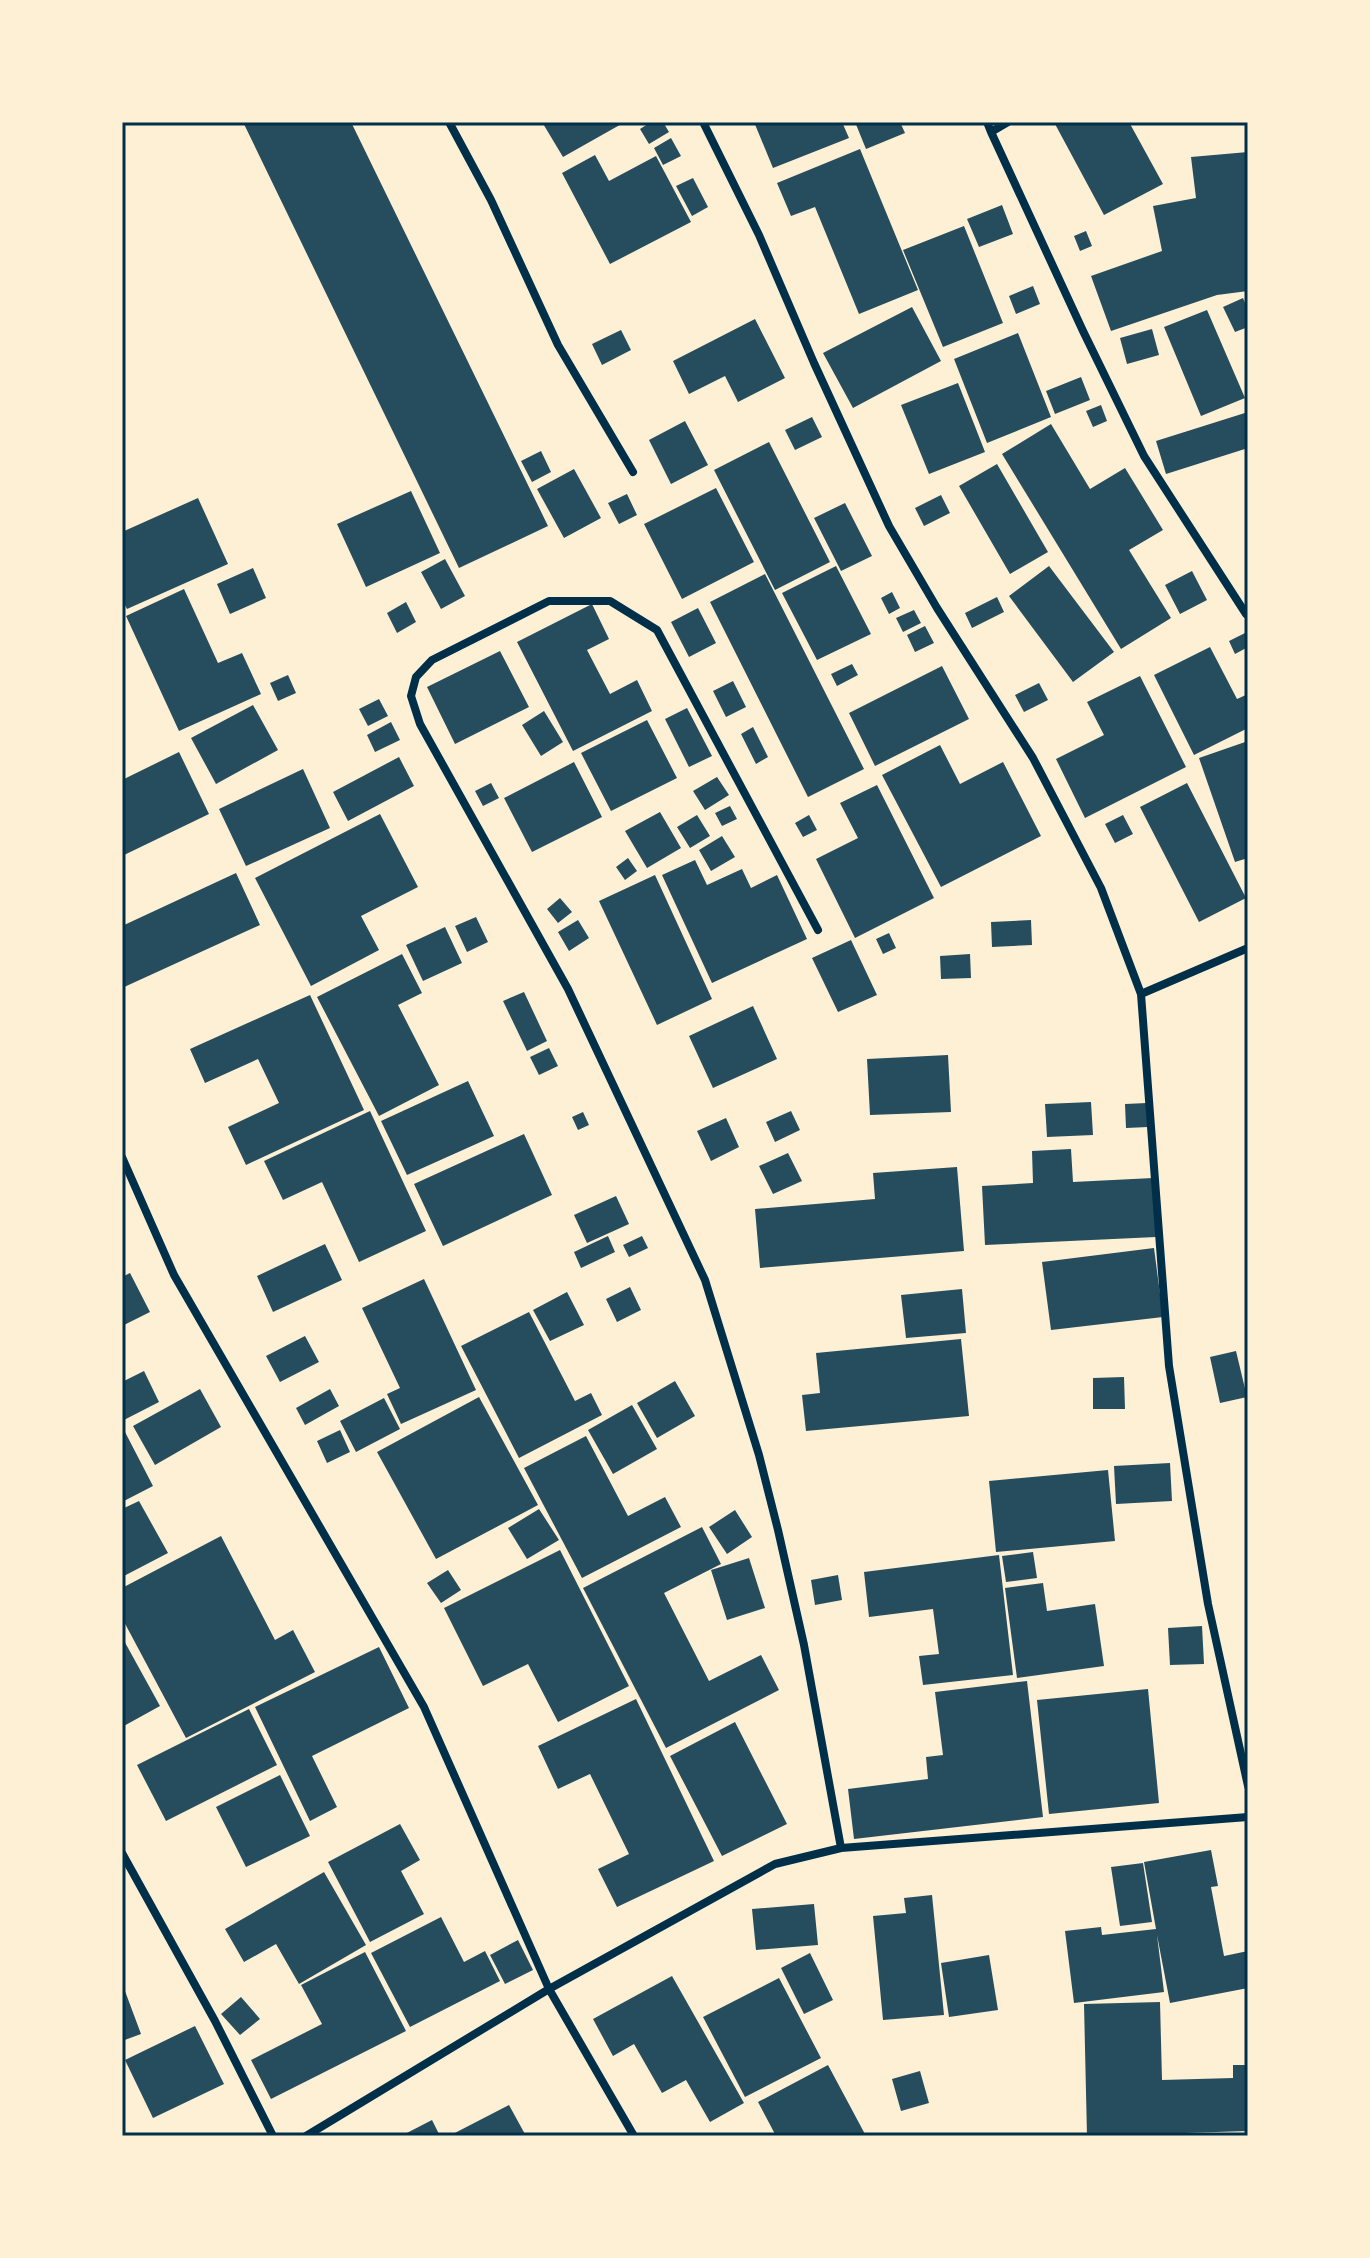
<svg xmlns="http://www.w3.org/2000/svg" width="1370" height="2258" font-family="'IBM Plex Sans',sans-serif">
  <rect width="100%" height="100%" fill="#fdf0d5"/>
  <!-- building -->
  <path fill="#264d5e" d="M243,122H351L548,526L459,568Z
    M542,122H625L563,157Z
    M651,122H663L669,132L649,144L640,129Z
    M754,122H842L849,138L773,168Z
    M855,122H900L905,133L866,149Z
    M1058,122H1129L1163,184L1104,215L1055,124Z
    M671,138L681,156L663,165L654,148Z
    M860,149L918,290L859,314L815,207L791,216L777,183Z
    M1248,152V291L1217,295L1111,331L1091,276L1162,251L1153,206L1196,198L1191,157Z
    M595,155L609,181L656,156L691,222L610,264L562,173Z
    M693,178L708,207L692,216L676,186Z
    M1002,205L1013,234L979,247L967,219Z
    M964,226L1003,323L943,347L903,250Z
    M1086,231L1092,246L1080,251L1074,236Z
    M1033,286L1040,304L1016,314L1009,296Z
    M1243,298L1248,310V327L1235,332L1223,307Z
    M912,307L941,361L853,408L823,353Z
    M1207,310L1245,398L1201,416L1164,327Z
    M755,319L785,378L738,402L725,376L689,394L673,361Z
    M1152,329L1159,355L1127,364L1120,338Z
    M621,330L631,350L602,365L592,344Z
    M1018,333L1051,417L987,443L954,359Z
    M1081,377L1090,400L1055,414L1046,391Z
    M958,383L985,452L929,474L901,405Z
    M1101,405L1107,421L1093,427L1086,411Z
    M1248,412V448L1166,474L1156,441Z
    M812,417L822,437L795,450L785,430Z
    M685,421L708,465L671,484L649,440Z
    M1051,424L1090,489L1125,468L1163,530L1129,550L1171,618L1121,649L1002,454Z
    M769,442L830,562L775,590L714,470Z
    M541,451L551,472L532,482L521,461Z
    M997,464L1048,552L1010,574L959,486Z
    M574,469L601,518L564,538L537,489Z
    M716,488L754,562L682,599L644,524Z
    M411,491L440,553L366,587L337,524Z
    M627,494L637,515L619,524L608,503Z
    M941,495L950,513L924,526L915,508Z
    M198,498L228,564L127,609L122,599V532Z
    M845,503L872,556L841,571L814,518Z
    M445,559L465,596L441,609L421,572Z
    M836,566L871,634L817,660L782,593Z
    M1049,566L1114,652L1073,682L1009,596Z
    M253,568L266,598L230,614L217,584Z
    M1192,571L1207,600L1180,614L1165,585Z
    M765,574L864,769L808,797L710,602Z
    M184,589L218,663L242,653L261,694L179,731L126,616Z
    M892,592L900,608L889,614L881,598Z
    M997,597L1004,612L972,628L965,613Z
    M406,602L416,622L397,633L387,613Z
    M592,604L609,639L587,650L610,694L637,680L652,711L573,751L517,642Z
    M698,608L716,643L689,657L671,622Z
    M914,610L921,623L903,632L896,618Z
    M925,626L934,643L915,652L907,635Z
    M1247,632L1248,647L1235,654L1229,641Z
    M1210,647L1237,699L1248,694V728L1194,755L1154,675Z
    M500,651L529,707L455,744L427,687Z
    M852,664L858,675L837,686L831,674Z
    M942,666L969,719L875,766L849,713Z
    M288,675L296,693L278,701L270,683Z
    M1140,676L1186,767L1085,818L1056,759L1104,735L1087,702Z
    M733,681L746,707L726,717L713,691Z
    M1039,683L1048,700L1024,712L1015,695Z
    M379,699L388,716L368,726L359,709Z
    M253,705L278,750L216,784L191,738Z
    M687,708L712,756L689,767L665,719Z
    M544,711L563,742L541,756L522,725Z
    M647,720L677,778L611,811L581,753Z
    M391,722L400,740L375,752L367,735Z
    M753,727L768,757L756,764L741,734Z
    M1248,741V858L1235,862L1199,758Z
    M940,745L960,784L1003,762L1041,836L941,887L882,775Z
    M179,752L209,814L122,856V780Z
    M399,757L414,786L348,821L333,792Z
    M574,762L602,817L532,852L504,798Z
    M303,769L330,828L246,866L219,809Z
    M717,777L729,795L705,810L693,791Z
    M491,783L499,798L483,806L475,791Z
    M1187,783L1246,898L1199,922L1140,807Z
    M877,785L934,898L855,938L816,859L858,838L840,803Z
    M730,806L737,819L722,826L715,813Z
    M660,812L681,848L647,868L625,831Z
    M380,814L418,887L361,916L379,950L311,986L255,878Z
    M697,815L710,836L690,848L677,827Z
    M809,815L817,830L803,837L795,823Z
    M1123,815L1133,834L1115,843L1105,824Z
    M722,836L735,857L711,871L699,850Z
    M628,858L637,871L625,880L616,867Z
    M695,860L707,885L742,869L751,888L777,875L807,939L712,983L662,875Z
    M236,873L260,925L122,988V926Z
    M655,875L712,999L657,1025L599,901Z
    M560,898L572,912L558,923L547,909Z
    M476,917L488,942L467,952L455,926Z
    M578,920L589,938L569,951L558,932Z
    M1031,920L1032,945L992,947L991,922Z
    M445,927L462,963L423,981L406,945Z
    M889,933L896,948L883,954L876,939Z
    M851,940L877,995L838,1012L812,958Z
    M402,954L422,993L398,1005L439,1085L379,1116L317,997Z
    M970,954L971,978L941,979L940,956Z
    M524,992L547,1041L527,1051L503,1001Z
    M310,995L364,1110L246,1165L228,1127L279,1103L258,1059L205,1083L190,1049Z
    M753,1006L777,1059L713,1088L689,1036Z
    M549,1048L558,1066L539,1075L530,1057Z
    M948,1055L951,1112L870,1115L867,1059Z
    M468,1081L494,1136L407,1175L381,1121Z
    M1091,1102L1093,1135L1047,1137L1045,1104Z
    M1147,1103L1148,1127L1126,1128L1125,1104Z
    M370,1111L426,1231L359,1262L322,1182L283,1200L264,1161Z
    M791,1111L800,1130L775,1142L766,1122Z
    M583,1112L589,1125L578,1130L572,1117Z
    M726,1118L739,1147L711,1161L697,1131Z
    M524,1134L552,1195L443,1246L414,1184Z
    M1071,1149L1073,1182L1153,1178L1156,1237L985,1245L982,1186L1033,1183L1032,1151Z
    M788,1153L802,1181L773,1194L759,1166Z
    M957,1167L964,1251L760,1268L755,1209L875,1199L873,1173Z
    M616,1196L629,1224L587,1243L574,1215Z
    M608,1236L615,1252L581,1268L574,1252Z
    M642,1236L648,1248L629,1257L623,1245Z
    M325,1244L342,1280L273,1312L257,1276Z
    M1154,1248L1163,1317L1051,1330L1042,1262Z
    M130,1273L150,1312L122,1326V1277Z
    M424,1279L476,1390L401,1424L387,1394L400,1388L362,1308Z
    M630,1287L641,1310L617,1322L606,1299Z
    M962,1289L966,1333L906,1338L901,1295Z
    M567,1292L584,1325L550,1341L533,1310Z
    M529,1312L575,1401L591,1393L602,1415L519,1458L461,1346Z
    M305,1336L319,1362L280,1382L266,1356Z
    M961,1339L969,1416L806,1431L802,1395L820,1393L816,1353Z
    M1236,1351L1247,1397L1220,1403L1210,1357Z
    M144,1371L159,1402L122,1421V1382Z
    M1124,1377L1125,1409H1093V1378Z
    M675,1381L695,1416L657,1438L637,1403Z
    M200,1389L221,1427L155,1465L133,1426Z
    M330,1389L339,1406L305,1425L296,1408Z
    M479,1397L538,1505L436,1559L377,1452Z
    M384,1398L400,1429L356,1452L340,1421Z
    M632,1405L657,1449L613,1474L588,1430Z
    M340,1430L350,1452L327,1463L317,1441Z
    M125,1432L153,1486L122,1502V1433Z
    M586,1436L628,1516L665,1497L681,1527L582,1578L524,1468Z
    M1170,1463L1172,1501L1116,1504L1114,1466Z
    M1108,1470L1115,1541L996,1552L989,1481Z
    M139,1501L168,1553L122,1577V1509Z
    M539,1509L559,1540L527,1559L508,1528Z
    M735,1510L752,1537L727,1554L709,1527Z
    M702,1527L721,1564L664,1593L709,1681L761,1655L779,1690L666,1748L583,1588Z
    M221,1536L275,1640L293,1630L315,1672L186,1738L122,1618V1588Z
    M560,1550L629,1686L558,1722L528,1664L483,1686L444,1608Z
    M1033,1552L1037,1578L1006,1582L1002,1556Z
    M999,1555L1013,1675L923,1685L919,1656L939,1654L933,1609L869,1617L864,1572Z
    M749,1558L765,1608L727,1620L711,1570Z
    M448,1570L461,1590L441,1603L427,1583Z
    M838,1575L842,1600L815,1605L811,1580Z
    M1043,1583L1047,1611L1095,1604L1104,1666L1017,1678L1005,1588Z
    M1202,1626L1204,1664L1170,1665L1168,1628Z
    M122,1637L160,1706L122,1727Z
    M379,1647L409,1708L312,1756L337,1807L310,1821L255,1707Z
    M1027,1681L1043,1817L854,1839L848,1789L928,1779L926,1757L943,1755L935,1692Z
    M1148,1689L1159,1803L1049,1814L1037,1700Z
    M636,1699L714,1861L617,1907L598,1869L629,1854L590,1774L558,1789L538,1746Z
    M249,1709L277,1765L166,1821L137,1765Z
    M735,1722L787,1824L722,1856L670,1756Z
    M280,1775L310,1836L246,1867L216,1807Z
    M400,1824L420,1860L401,1871L424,1914L370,1942L328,1862Z
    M1211,1850L1218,1886L1211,1887L1224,1956L1248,1951V1988L1170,2003L1157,1935L1164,1992L1074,2003L1065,1931L1101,1927L1102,1935L1156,1929L1144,1862Z
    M1143,1863L1152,1922L1120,1926L1111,1867Z
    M324,1872L366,1945L299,1984L276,1944L244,1962L225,1929Z
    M932,1895L944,2015L883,2020L873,1916L906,1913L904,1898Z
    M814,1904L818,1945L756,1950L752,1909Z
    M441,1917L464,1962L485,1951L500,1981L410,2027L371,1953Z
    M518,1940L533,1970L505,1984L490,1955Z
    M365,1952L406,2031L271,2099L251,2060L322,2024L301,1985Z
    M810,1953L833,2000L804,2014L781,1968Z
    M989,1955L998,2010L949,2017L941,1963Z
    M672,1976L744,2103L710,2122L686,2080L662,2093L634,2044L613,2056L593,2019Z
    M779,1978L821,2058L745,2097L703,2017Z
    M122,1983L141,2034L122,2041Z
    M241,1997L260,2019L240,2035L221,2014Z
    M1160,2002L1162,2080L1233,2078V2065H1248V2131L1087,2136L1084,2004Z
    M195,2026L224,2084L153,2118L125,2060Z
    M828,2065L866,2136H776L758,2102Z
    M920,2071L929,2103L901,2111L892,2079Z
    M509,2105L526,2136H449Z
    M432,2120L440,2136H401Z"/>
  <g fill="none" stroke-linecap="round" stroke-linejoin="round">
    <!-- minor -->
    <path stroke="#003049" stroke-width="8" d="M449,122L491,200L558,345L633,472
      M703,122L759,235L814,363L889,526L937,608L1033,758L1101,888L1141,994
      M987,122L991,132L1008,122
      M991,132L1083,331L1144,456L1246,614
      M818,930L657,630L610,601H549L432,660L416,677L411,696L420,724L568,989L705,1280L759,1455L778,1530L804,1645L841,1848
      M1248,948L1141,994L1169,1366L1208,1604L1248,1786
      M122,1157L174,1275L424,1707L549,1989L634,2136
      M122,1853L215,2021L273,2136
      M306,2136L549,1989L775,1864L841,1848L1248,1817"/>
  </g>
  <!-- border -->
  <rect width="1370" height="2258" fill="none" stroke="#fdf0d5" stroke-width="248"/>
  <rect x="124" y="124" width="1122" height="2010" fill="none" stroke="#003049" stroke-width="3"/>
</svg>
